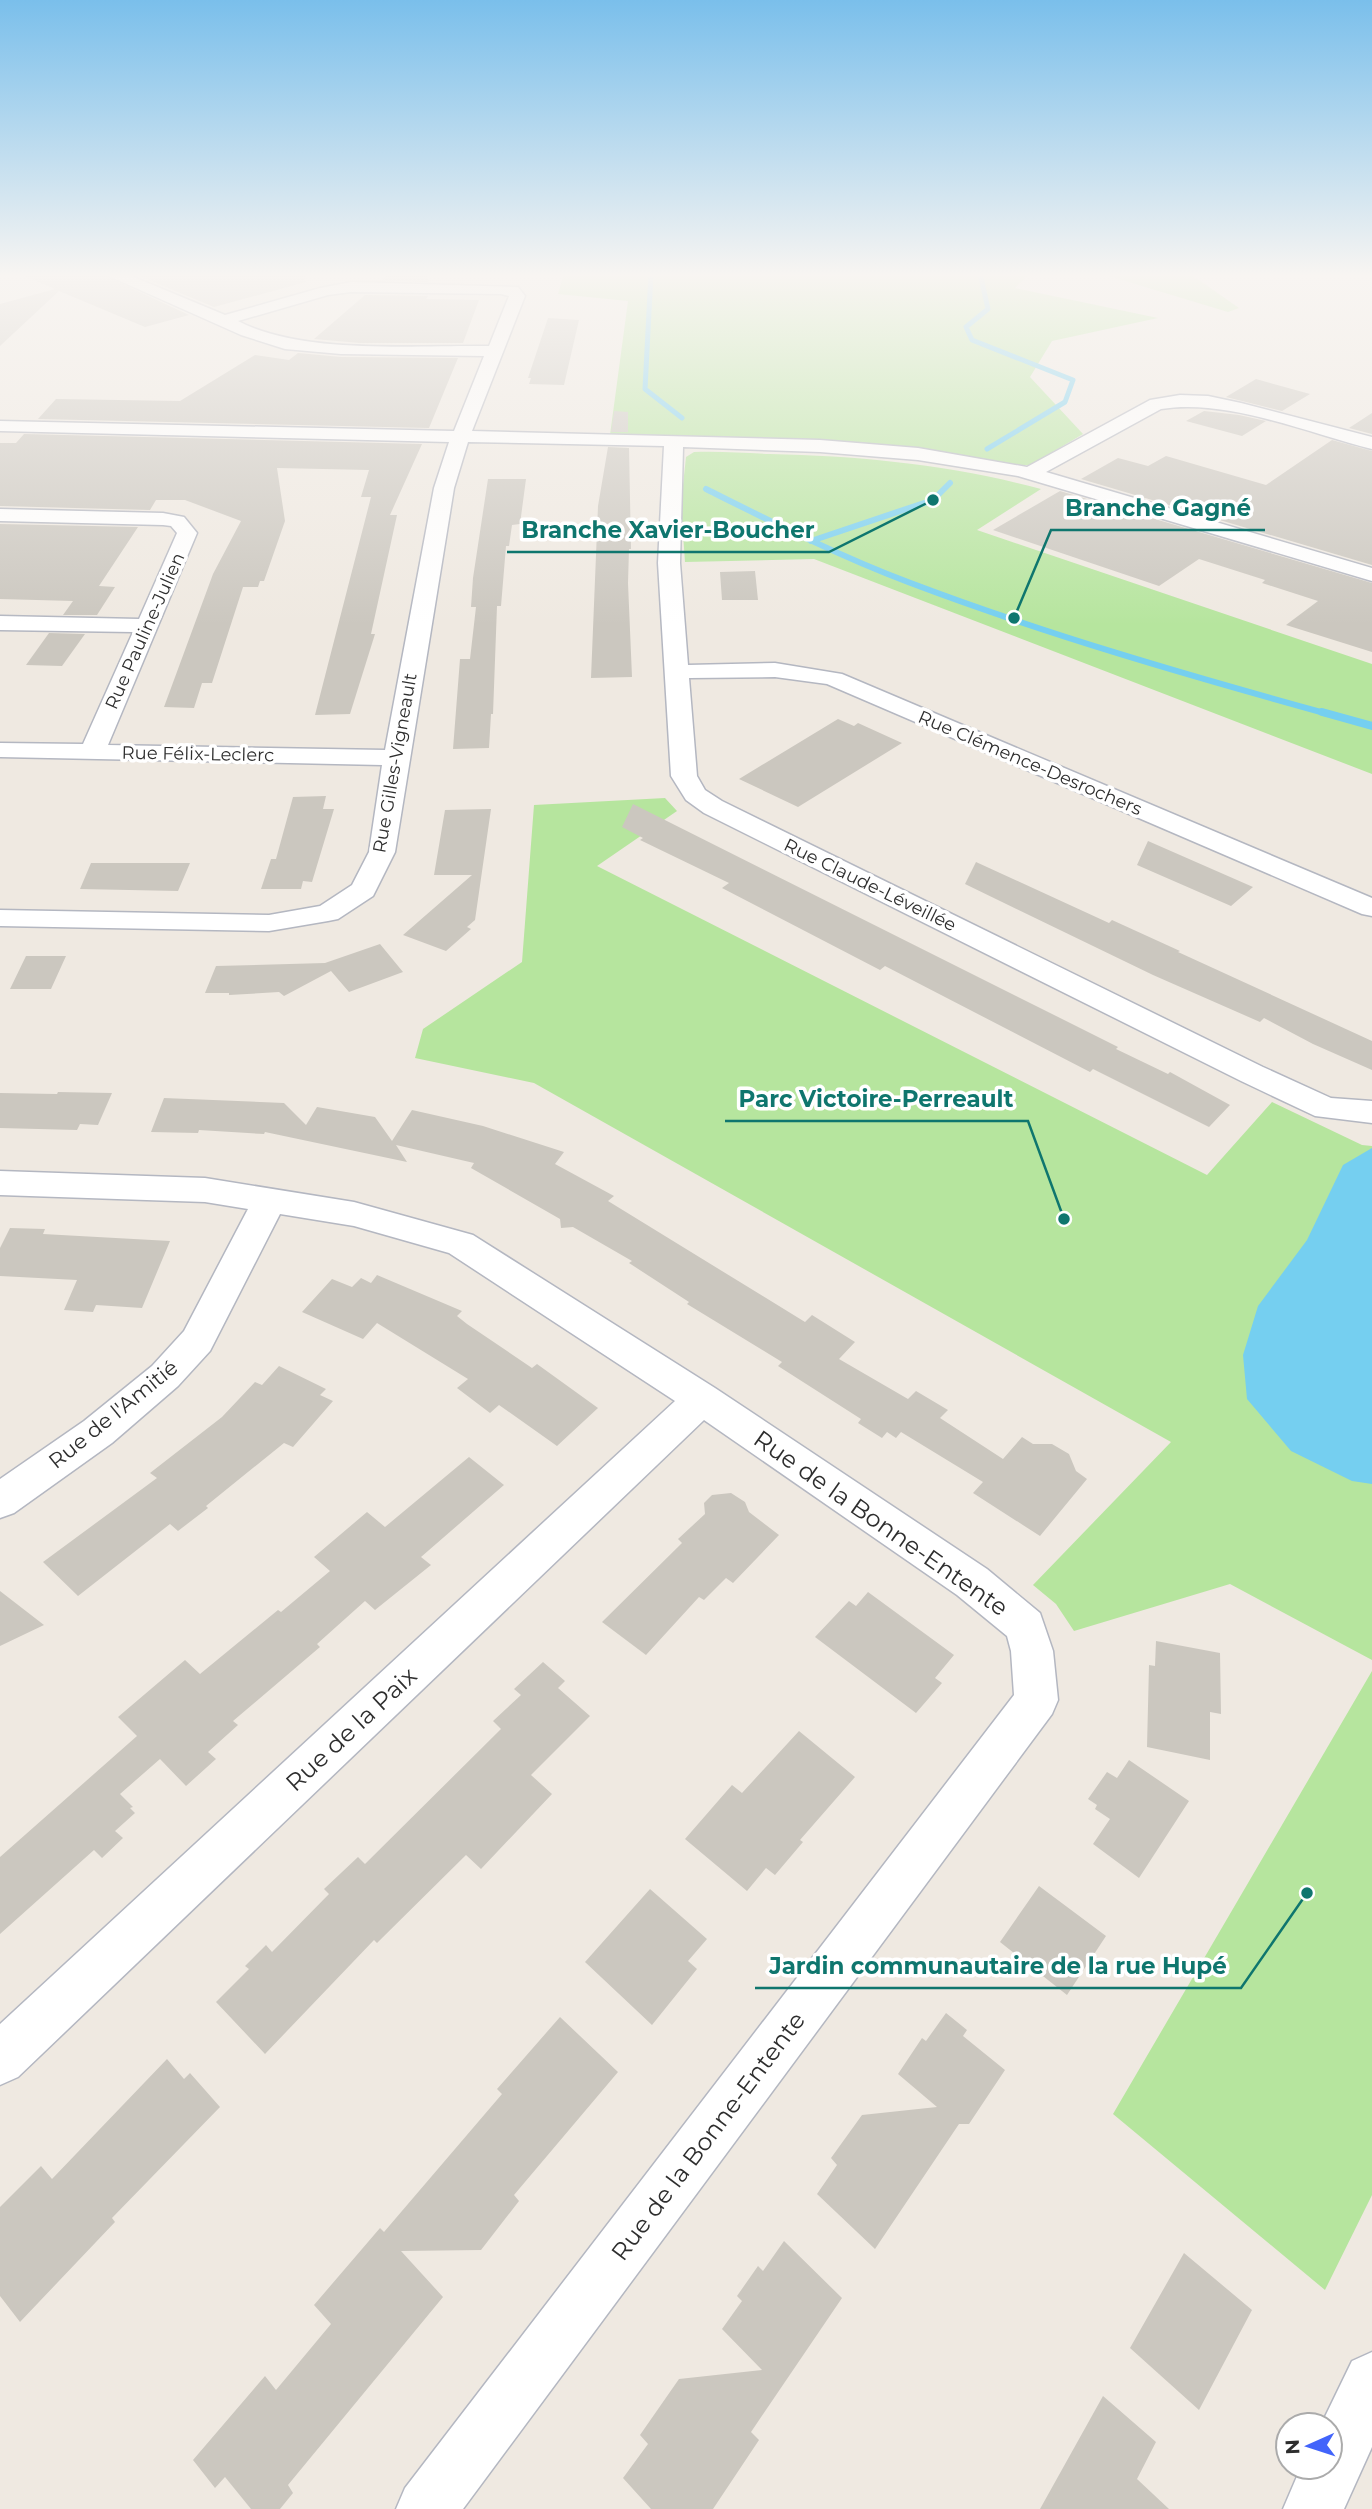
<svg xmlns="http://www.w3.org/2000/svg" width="1372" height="2509" font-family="Montserrat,sans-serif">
  <rect width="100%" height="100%" fill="#efe9e1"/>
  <!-- green -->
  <path fill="#b6e59e" d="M564,273H1030L1015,288L1158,318L1052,341L1030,377L1083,434L1031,465H1018L884,445L610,435L628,301L558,294Z
    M1099,273H1189L1239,308L1228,312Z
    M694,452C719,451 745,453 770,454C862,456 952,465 1041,489L977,530L1372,664V774L814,559L685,562L681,504L686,457Z
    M665,798L677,811L597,866L1207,1175L1272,1102L1362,1145L1372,1146V1660L1230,1584L1074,1631L1056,1604L1033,1585L1171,1442L534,1083L415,1058L423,1029L522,962L534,805Z
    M1372,1671V2195L1325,2290L1113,2114Z"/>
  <!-- water -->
  <path fill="#75cff0" d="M1372,1148V1484L1352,1481L1291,1451L1247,1399L1243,1355L1258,1306L1307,1240L1343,1165Z"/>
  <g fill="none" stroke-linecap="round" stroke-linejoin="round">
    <!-- stream-far2 -->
    <path stroke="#75cff0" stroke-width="5" d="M651,273L645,389L682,418
      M980,273L988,309L966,327L972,340L1073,380L1065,402L987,449"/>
    <!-- stream-far1 -->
    <path stroke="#75cff0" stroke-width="6" d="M706,489C772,522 839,556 908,582C1045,634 1187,675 1328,714
      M811,541L933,500L950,483"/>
    <!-- stream -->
    <path stroke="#75cff0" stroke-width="8" d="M1322,712L1372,726"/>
  </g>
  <!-- building -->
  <path fill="#cbc7bf" d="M18,273H99L189,315L145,327L59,291L0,346V304L55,289Z
    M132,273H304L306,282L214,307Z
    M389,273H428V282L382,280Z
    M365,295L428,296L426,299L479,300L463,343H360L314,339Z
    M548,318L579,320L564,385L529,384L531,378H528Z
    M298,353L341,357L458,358L429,428L38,419L56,399L180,401L255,355L289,360Z
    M1256,379L1310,394L1282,411L1226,397Z
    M614,411L628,412V432H611Z
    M1204,411L1239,415L1266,421L1242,436L1186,421Z
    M1372,413V434L1349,428Z
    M24,434L422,444L390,515H397L371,634H375L350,714L315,715L371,497H361L369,470L277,468L285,521L264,581H260L258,587H243L212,683H202L194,708L164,707L213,574L241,521L185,500H156L150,510L0,506V443H16Z
    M1332,440L1372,451V565L1081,479L1118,458L1148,466L1166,456L1266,485Z
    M608,447L629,448L631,549H629L628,583L632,677L591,678L598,506Z
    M488,479H526L520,524L512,525L509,546H506L501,606H497L493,714H491L489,748L453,749L460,659H470L476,607H471L473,578Z
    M1060,491L1372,583V652L1286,625L1318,601L1262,583L1265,580L1199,559L1159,586L993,530Z
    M0,524L138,527L99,586L115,587L97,615H63L73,601L0,599Z
    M755,571L758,600H722L720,572Z
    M49,633L85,634L62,666L26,665Z
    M838,719L854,726L858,723L902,743L798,807L739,779Z
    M326,796L323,809H334L312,882L303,881L301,889H261L271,859H276L293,797Z
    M633,804L1118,1047L1116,1049L1168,1074L1170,1072L1230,1105L1209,1127L1093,1069L1090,1072L885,966L880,970L722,888L729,883L640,840L643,838L622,827Z
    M491,809L475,920L467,927L471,929L446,951L403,935L472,875H434L445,810Z
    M1148,841L1253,887L1231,906L1137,865Z
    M976,862L1109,923L1112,920L1180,951L1178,952L1372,1041V1070L1313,1044L1264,1018L1260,1022L1153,975L965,884Z
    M91,863H190L178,891L80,889Z
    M380,944L403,972L349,992L331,971L284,996L279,992L229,995V993H205L216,966L325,963Z
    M26,956H66L51,989H10Z
    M58,1092L112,1093L98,1125L80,1124L77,1130L0,1128V1093L57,1094Z
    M164,1098L284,1103L306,1125L317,1107L375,1117L392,1141L412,1110L483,1126L564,1152L555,1164L614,1196L608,1201L805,1322L812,1315L855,1342L839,1359L908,1399L916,1391L948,1410L940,1418L1003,1459L1022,1437L1033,1444H1052L1069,1454L1076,1471L1087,1479L1040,1536L973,1493L983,1482L901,1432L896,1438L887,1432L882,1438L858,1423L861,1419L778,1366L782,1362L687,1304L689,1302L629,1263L632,1261L573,1227L561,1228L560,1219L471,1168L474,1163L396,1145L407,1162L265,1132L264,1134L199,1130L198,1133L151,1132Z
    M10,1228L45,1229L43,1234L170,1241L142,1308L96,1305L93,1312L64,1310L77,1280L0,1276V1248Z
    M377,1275L462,1311L457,1316L467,1324L532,1368L537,1364L598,1408L557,1446L499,1405L490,1413L457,1388L468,1379L377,1323L363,1339L302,1312L332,1279L352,1287L361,1278L371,1283Z
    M279,1366L326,1389L320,1395L333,1401L293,1447L284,1443L206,1506L208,1508L178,1531L170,1524L78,1596L43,1562L157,1478L150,1473L222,1417L255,1382L262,1385Z
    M469,1457L504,1485L421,1557L431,1565L375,1610L365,1601L317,1644L320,1647L233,1721L238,1725L208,1752L216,1759L186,1786L160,1759L120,1794L133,1807L130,1808L135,1813L115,1831L123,1838L102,1858L94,1850L0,1934V1857L137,1736L118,1717L185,1660L200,1674L278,1610L281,1612L330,1571L314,1557L367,1512L385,1527Z
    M731,1493L745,1502L749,1512L779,1535L733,1583L726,1578L704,1600L699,1597L646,1655L602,1622L682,1543L678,1539L705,1514L704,1503L712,1495Z
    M0,1591L44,1625L0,1646Z
    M868,1592L954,1655L935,1678L942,1683L916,1713L815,1637L849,1601L856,1606Z
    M1156,1641L1220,1653L1221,1714L1210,1712V1760L1147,1747L1149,1665L1155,1666Z
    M543,1662L565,1681L558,1688L590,1716L531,1775L552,1794L481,1869L466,1855L377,1943L374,1940L265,2054L216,2002L249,1969L245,1966L266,1945L272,1952L329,1894L324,1889L358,1857L365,1864L501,1729L493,1721L521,1695L514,1689Z
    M799,1731L855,1777L800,1840L803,1842L775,1875L766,1868L747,1891L685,1839L732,1785L742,1793Z
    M1129,1760L1189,1801L1139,1878L1093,1844L1110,1819L1095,1809L1097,1805L1088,1799L1107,1772L1117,1778Z
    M1039,1886L1106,1936L1067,1995L1000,1942Z
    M650,1889L707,1939L688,1961L697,1969L652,2025L585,1962Z
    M946,2013L967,2030L963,2036L1005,2070L969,2124H959L875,2249L817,2194L837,2165L831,2158L862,2115L937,2107L898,2074L922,2038L926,2041Z
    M560,2017L618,2072L514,2195L519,2201L481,2250L401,2251L443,2297L288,2485L293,2493L280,2509H251L225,2477L215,2488L193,2460L265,2376L276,2390L331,2324L314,2305L380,2228L384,2232L502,2094L497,2089Z
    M167,2059L184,2079L190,2073L220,2107L112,2218L115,2222L20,2322L0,2296V2207L41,2166L52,2179Z
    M784,2241L842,2298L751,2432L759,2440L713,2509H651L623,2478L648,2444L640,2435L679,2379L762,2370L722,2329L742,2301L737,2296L758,2266L763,2271Z
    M1184,2253L1252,2310L1199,2410L1130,2348Z
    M1103,2396L1156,2442L1137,2479L1169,2509H1040Z"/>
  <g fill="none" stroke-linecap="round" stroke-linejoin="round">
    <defs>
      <path id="minor" d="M102,273H124L225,315L320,288L351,282L518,287L525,296L472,431L820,440L918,448L1027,467L1150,400L1180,395L1208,396L1241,403L1372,437V449C1308,433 1226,398 1161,409L1046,472L1372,568V581L1018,476L918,460L820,452L683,447L680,563L688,665L775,663L842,674L1372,898V916L1362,914L827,684L775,677L689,678L697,776L705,790L722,801L1263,1067L1331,1098L1372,1101V1123L1315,1116L1241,1081L704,813L686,800L671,776L658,563L664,446L468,442L454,488L395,852L373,896L338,919L328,921L269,931L0,926V910L269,915L320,906L352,885L369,852L382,765L0,757V743L83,744L133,632L0,630V616L139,619L177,533L171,526L163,525L0,521V509L163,513L184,517L197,533L108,745L385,750L434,488L449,442L0,431V421L454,431L484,356L341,354L285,349L241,335ZM351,292L501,294L509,296L489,346C415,345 303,355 238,321L328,295Z
        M0,1171L205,1178L354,1202L473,1235L715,1388L987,1569L1040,1613L1053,1651L1058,1700L1052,1714L463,2509H396L405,2488L1014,1695L1011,1651L1007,1636L957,1595L704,1420L18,2077L0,2085V2024L675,1401L449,1253L354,1226L280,1214L210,1351L178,1386L112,1443L14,1513L0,1518V1479L84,1421L152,1366L184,1331L248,1209L205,1202L0,1195Z
        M1372,2352V2447L1344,2509H1283L1301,2467H1330V2425H1321L1352,2361Z"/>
    </defs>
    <!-- minor casing -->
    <use href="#minor" stroke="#b4b7c1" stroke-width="3"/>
    <!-- minor -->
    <use href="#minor" fill="#fff" fill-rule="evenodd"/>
  </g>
  <!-- sky -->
  <linearGradient id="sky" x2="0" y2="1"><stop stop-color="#7abfeb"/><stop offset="0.44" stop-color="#f8f5f2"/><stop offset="1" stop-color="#f8f5f2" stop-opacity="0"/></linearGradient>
  <rect width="1372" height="625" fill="url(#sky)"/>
  <g text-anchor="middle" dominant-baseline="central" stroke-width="7" stroke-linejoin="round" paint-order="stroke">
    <!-- far-street labels -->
    <g font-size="18" fill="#2e2e2e" stroke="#fff">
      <text transform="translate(145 631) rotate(-66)">Rue Pauline-Julien</text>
      <text transform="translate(198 754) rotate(1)">Rue Félix-Leclerc</text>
      <text transform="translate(395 763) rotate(-80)">Rue Gilles-Vigneault</text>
      <text transform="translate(1030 763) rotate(23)">Rue Clémence-Desrochers</text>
      <text transform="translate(870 885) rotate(26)">Rue Claude-Léveillée</text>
    </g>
    <!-- street labels -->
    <g font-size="21" fill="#2e2e2e" stroke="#fff">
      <text transform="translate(113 1414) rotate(-39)">Rue de l'Amitié</text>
    </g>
    <!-- near-street labels -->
    <g font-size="24" fill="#2e2e2e" stroke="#fff">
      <text transform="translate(881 1523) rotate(35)">Rue de la Bonne-Entente</text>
      <text transform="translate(351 1729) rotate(-43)">Rue de la Paix</text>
      <text transform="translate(708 2136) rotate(-53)">Rue de la Bonne-Entente</text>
    </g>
  </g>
  <!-- callouts -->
  <path fill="none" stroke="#0f766e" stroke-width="2.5" d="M1014 618L1051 530H1265M933 500L829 552H507M1064 1219L1028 1121H725M1307 1893L1241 1988H755"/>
  <g fill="#0f766e" stroke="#fff" stroke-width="2.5">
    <circle cx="1014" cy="618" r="7"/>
    <circle cx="933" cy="500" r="7"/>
    <circle cx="1064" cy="1219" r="7"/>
    <circle cx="1307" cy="1893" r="7"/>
  </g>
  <g font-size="23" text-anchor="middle" font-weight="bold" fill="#0f766e" stroke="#fff" stroke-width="7" stroke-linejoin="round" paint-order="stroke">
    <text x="1158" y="516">Branche Gagné</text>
    <text x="668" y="538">Branche Xavier-Boucher</text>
    <text x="876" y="1107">Parc Victoire-Perreault</text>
    <text x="998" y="1974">Jardin communautaire de la rue Hupé</text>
  </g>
  <!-- north arrow -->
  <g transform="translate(1309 2446) rotate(267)"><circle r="33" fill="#ffffff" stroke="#ababab" stroke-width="2"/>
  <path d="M0-5L12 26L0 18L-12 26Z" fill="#4264fb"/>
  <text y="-10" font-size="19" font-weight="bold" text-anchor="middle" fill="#2e2e2e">N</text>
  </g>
</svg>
